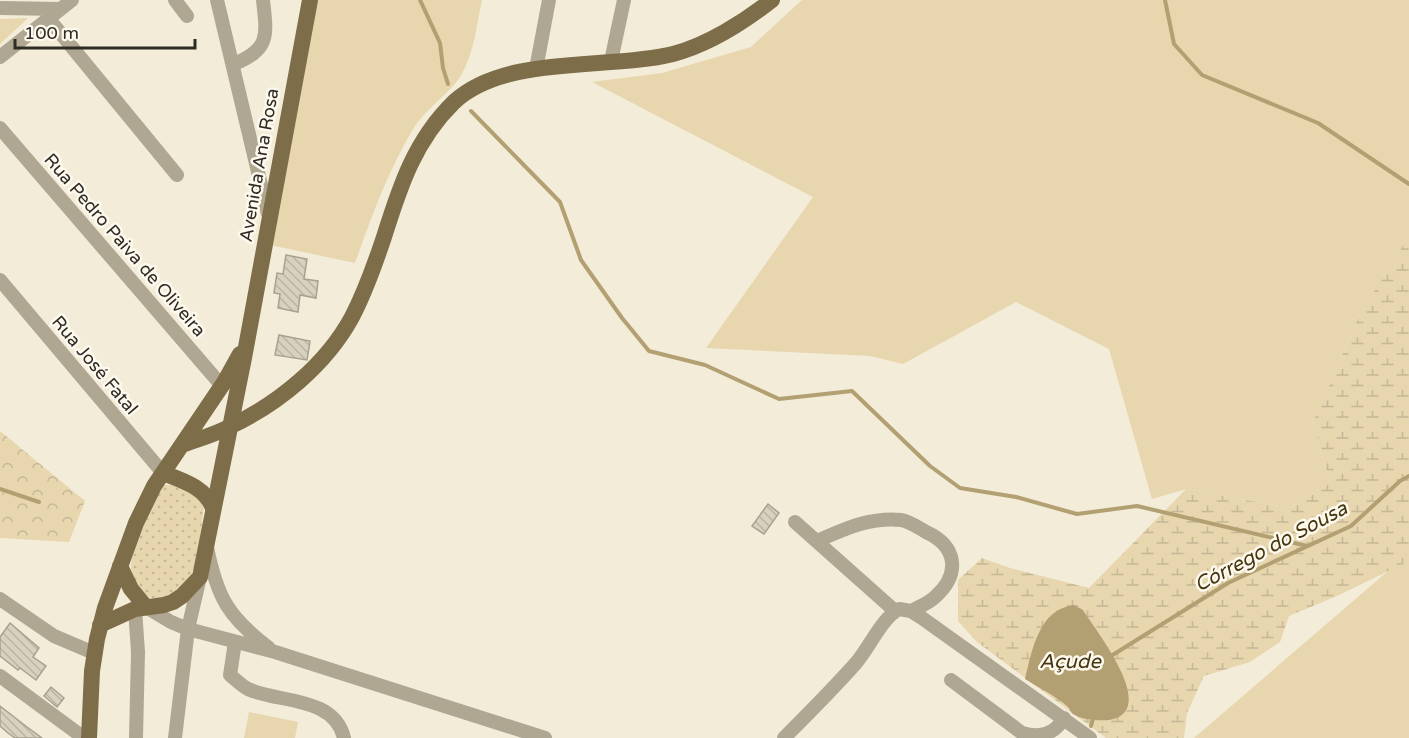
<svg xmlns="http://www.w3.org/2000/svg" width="1409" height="738" font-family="'Varela Round',sans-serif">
  <defs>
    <pattern id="forest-crowns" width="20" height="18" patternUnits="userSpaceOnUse" patternTransform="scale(1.5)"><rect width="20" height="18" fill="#e7d6ae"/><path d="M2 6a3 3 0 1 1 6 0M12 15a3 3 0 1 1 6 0" fill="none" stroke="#c6b896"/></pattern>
    <pattern id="wetland-marsh" width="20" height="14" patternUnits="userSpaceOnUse" patternTransform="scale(1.5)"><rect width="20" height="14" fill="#e7d6ae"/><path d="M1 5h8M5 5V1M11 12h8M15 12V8" fill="none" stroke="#c6b896"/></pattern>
    <pattern id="park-dots" width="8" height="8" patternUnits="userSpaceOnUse" patternTransform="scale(1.5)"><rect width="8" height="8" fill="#e7d6ae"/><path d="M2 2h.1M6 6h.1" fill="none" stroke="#c6b896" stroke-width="1.8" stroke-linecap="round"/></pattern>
    <pattern id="building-back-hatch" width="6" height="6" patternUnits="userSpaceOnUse" patternTransform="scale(1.5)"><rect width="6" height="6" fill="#d9d1bf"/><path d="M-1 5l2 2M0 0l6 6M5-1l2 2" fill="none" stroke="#bbb4a4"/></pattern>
  </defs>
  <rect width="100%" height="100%" fill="#f3ecd9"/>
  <!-- grass -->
  <path fill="#e7d6ae" d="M316,0H482C476,27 473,65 453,86C440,100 424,112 413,129C388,171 371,218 355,263L270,245Z
    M802,0H1409V240L1361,312L1313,422L1330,483L1290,508L1186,489L1152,499L1109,349L1016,302L903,364L870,356L706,348L813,197L592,82L662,73L751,47Z
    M28,18L0,44V19Z
    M1409,553V738H1194Z
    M249,712L298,722L295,738H244Z"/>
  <!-- forest -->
  <path fill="url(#forest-crowns)" d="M0,431L85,501L69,542L0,538Z"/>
  <!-- wetland -->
  <path fill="url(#wetland-marsh)" d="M1409,236V561L1337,596L1289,616L1280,642L1250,662L1204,676L1187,713L1184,738H1106L977,642L958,621V580L982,558L1010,568L1089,588L1186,489L1290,508L1330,483L1313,422L1361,312Z"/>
  <!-- park -->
  <path fill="url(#park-dots)" d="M166,485H174L200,498L204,507C198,547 203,586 158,600C103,585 147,517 162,486Z"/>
  <!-- water -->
  <path fill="#b3a072" d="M1074,605L1083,610C1096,631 1161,712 1109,720C1100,721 1081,720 1073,714C1071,713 1070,709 1068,707C1056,696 1039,688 1025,679C1032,650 1039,609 1074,605Z"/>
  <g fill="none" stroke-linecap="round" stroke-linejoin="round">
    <!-- stream -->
    <path stroke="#b3a072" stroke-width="4" d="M420,0L440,43L443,68L448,84
      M1165,0L1174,44L1202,75L1318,123L1409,184
      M471,111L560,202L581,260L622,318L649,351L705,365L779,399L852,391L930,466L960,488L1016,497L1077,514L1137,506L1307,546
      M0,489L39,502
      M1110,659L1111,656L1228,583L1351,526L1400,481L1409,476
      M1091,726L1094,715"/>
  </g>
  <!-- building -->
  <path fill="url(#building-back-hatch)" stroke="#a8a190" stroke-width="1.5" d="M286,255L307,259L304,279L318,281L316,298L300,295L298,312L278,308L280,294L274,293L277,273L283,274Z
    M279,335L310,341L307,360L275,355Z
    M768,504L779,513L764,534L752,526Z
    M10,623L39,648L33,657L46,666L36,680L20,668L18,670L0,656V637Z
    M51,687L64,698L57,707L44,696Z
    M0,706L27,727L42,738H15L8,733L0,726Z"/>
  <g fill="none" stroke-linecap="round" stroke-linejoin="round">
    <!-- minor -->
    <path stroke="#b0a793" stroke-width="14" d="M175,0L187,16
      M217,0L268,214
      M0,8L60,9
      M48,18L177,175
      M0,57L72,0
      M611,61L624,0
      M234,64C270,49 267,36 263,0
      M536,69L549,0
      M0,128L222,386
      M0,280L163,473
      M795,522L895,611
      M817,541C845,529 869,517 901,520C909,521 919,528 926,532C957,546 961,574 935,597C929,603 919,607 911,611
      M207,547C217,597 228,617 269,648
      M0,599L54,636L94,653
      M146,607L171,622L188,629L275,652L545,738
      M135,609L138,652L136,738
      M235,642L230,675C235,679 242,686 248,689C279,703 334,696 344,738
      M0,676L84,738
      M951,680L1022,733C1040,738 1054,735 1064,718
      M175,738L188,629L200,577
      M784,738C808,714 833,689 856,663C870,647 881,619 899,609L911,611L922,618L1090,738"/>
    <!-- major -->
    <path stroke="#7d6d49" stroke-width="16" d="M182,445C198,439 214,435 229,427C278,404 326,365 352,317C365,292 375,264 384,237C400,186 415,140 454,102C506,54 609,70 673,54C707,45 744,22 772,0
      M163,473C183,481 205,487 213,508
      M120,566L131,589L146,607
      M100,625L135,609L164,605L173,602L182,596L200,577L244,358L310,0
      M89,738L92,671L97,639L105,608L136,523L154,486L225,381L240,354"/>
  </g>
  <g text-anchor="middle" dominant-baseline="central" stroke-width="5" stroke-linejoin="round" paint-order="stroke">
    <!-- street labels -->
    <g font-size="18" fill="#2f2c25" stroke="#fef9ee">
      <text transform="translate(259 165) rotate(-80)">Avenida Ana Rosa</text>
      <text transform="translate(125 245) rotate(49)">Rua Pedro Paiva de Oliveira</text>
      <text transform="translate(95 365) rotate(50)">Rua José Fatal</text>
    </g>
    <!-- water labels -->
    <g font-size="20" font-style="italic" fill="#453610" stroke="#fef9ee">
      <text transform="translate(1271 547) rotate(-28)">Córrego do Sousa</text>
      <text x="1070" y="662">Açude</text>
    </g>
  </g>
  <!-- scale -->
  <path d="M15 39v9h180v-9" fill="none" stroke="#2f2c25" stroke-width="3"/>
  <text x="24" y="39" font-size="18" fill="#2f2c25" stroke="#fef9ee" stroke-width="4.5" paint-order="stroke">100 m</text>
</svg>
